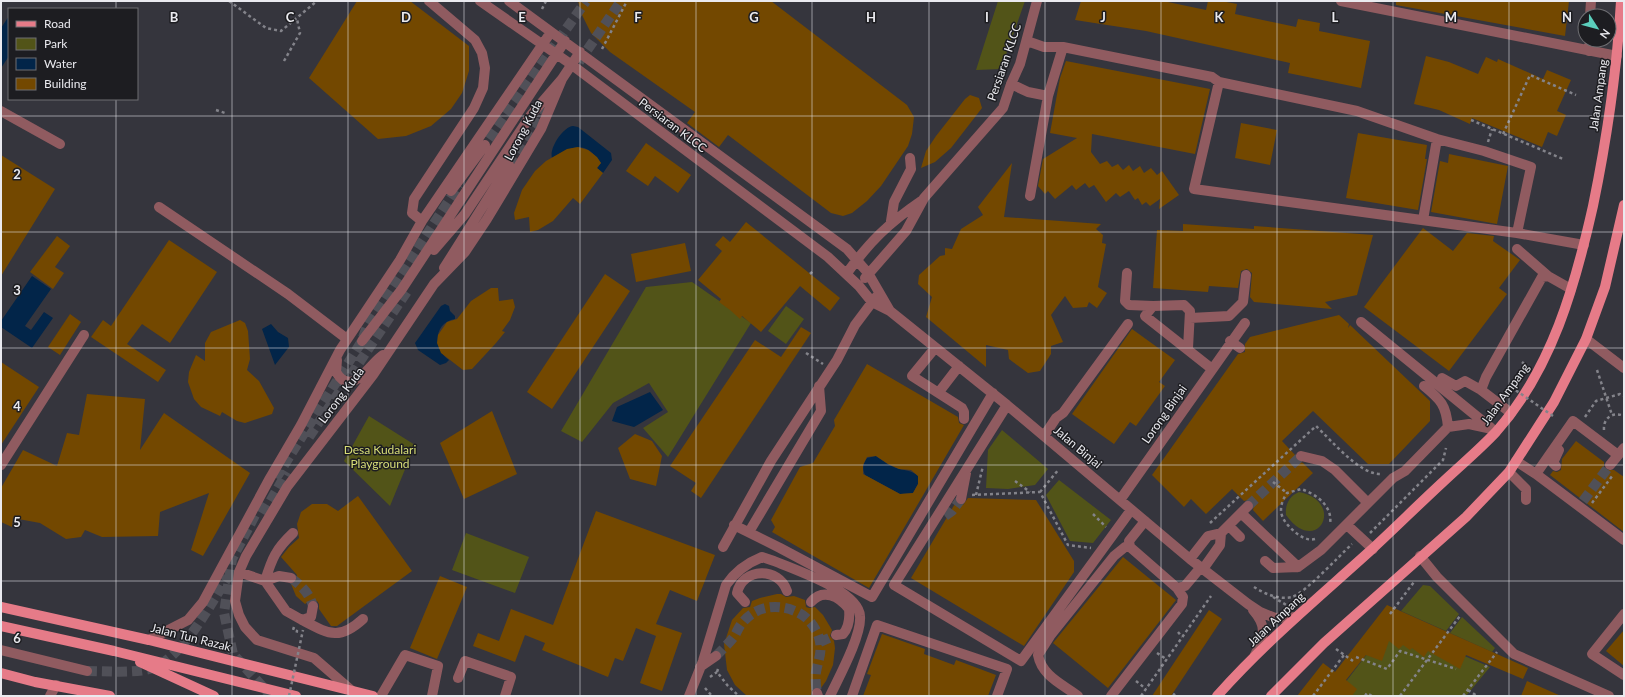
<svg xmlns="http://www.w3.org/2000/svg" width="1625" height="697" font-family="Lato,sans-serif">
  <rect width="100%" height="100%" fill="#35353d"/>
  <!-- green -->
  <path fill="#525418" d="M998,1H1025L1001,69L976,70Z
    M692,282L751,323L668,457L643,428L668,412L649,383L613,403L582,442L561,431L646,287Z
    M786,306L804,319L786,344L768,331Z
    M369,416L415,445L390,506L344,461Z
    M1002,430L1048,469L1035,485L1008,489L986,488L988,450Z
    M1059,480L1111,520L1093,543L1070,541L1046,495Z
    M1299,492C1347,502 1317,558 1286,515C1285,505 1289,496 1299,492Z
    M466,533L529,557L515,593L452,570Z
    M1423,585L1430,586L1459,614L1446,631L1401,611Z
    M1462,617L1495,648L1492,652L1450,633Z
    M1390,624L1490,667L1466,696H1335Z"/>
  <!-- water -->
  <path fill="#022549" d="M9,16V56L1,68V28Z
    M573,126L578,127L611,153L612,160L603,173L597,168L601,163C585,140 573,146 552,158C549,148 563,127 573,126Z
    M32,276L51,289L25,326L31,330L44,312L53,318L32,348L1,327V321Z
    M445,304L449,306L450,311L455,316V319C433,323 433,349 449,360L446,363L440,365L418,350L415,343L441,306Z
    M271,324L278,332L288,338L289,347L275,365L262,329Z
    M650,392L663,410L634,427L612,421L617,407Z
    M876,456C883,461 891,467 899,469C907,471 911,470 918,476V484L913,493L900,494L865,475C862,468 863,464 867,458Z"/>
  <!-- building -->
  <path fill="#734800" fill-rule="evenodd" d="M357,1H410L469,46V71L462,93L451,109L431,126L406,136L378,139L309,78Z
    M578,1H771L907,105L914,117L912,134L908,146L881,186L867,201L852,213L843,216L831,213L728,135L719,147L687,123L695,112L610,52L591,33L581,13Z
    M1081,1H1163L1206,10L1208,1H1221L1237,4L1235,14L1296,27L1298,19L1320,23L1319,31L1370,41L1361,88L1288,73L1290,63L1146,31L1075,20Z
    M1396,1H1569L1565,36L1396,5Z
    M1426,56L1449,62L1478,74L1486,57L1497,62L1498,59L1543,79L1547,70L1571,80L1557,111L1566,115L1557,136L1548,132L1542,147L1472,118L1470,124L1439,110L1414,104Z
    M1066,61L1210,89L1195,154L1092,134L1091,152L1100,164L1107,161L1112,167L1118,164L1123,170L1129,165L1133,171L1140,166L1144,173L1151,168L1157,175L1162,171L1179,195L1159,209L1160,199L1150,206L1146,202L1142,205L1138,198L1135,200L1129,191L1120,197L1116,193L1106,202L1094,185L1089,188L1085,183L1076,190L1072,185L1055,199L1048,191L1045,194L1038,186L1043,159L1077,138L1050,133L1060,78Z
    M970,95L979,98L982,108L951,148L935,162L921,168L926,151L936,136L965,99Z
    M1241,123L1277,130L1270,165L1235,158Z
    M1358,133L1427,145L1425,159H1427L1418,210L1346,198Z
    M646,143L691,175L678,193L655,176L648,186L626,171Z
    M578,147L588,150L597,157L601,163L597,168L603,173L580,204L573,198L553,221L538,230L530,232L529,217L515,220L514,213L522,190L535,171L546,161L567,149Z
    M1449,154L1508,166L1497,224L1431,212L1440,161L1448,163Z
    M1,155L55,189L1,276Z
    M1012,163L1004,217L1101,224L1096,229L1103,235L1102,243L1106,244L1098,287L1107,293L1097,308L1089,302L1087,307L1073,308L1065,296L1051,315L1063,342L1051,346V354L1040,371L1028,373L1009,359L1008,350L986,345V367L926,317L932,297L918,284L919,275L940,256L945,255V248L952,249L961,229L983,215L978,207Z
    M746,222L840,298L830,311L800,286L761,332L742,316L740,319L730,310L719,302L721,299L698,280L722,251L715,245L723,236L730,242Z
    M1183,224L1254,229V226L1373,235L1357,295L1325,302L1332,309L1254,302L1250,297L1252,273L1247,269L1241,271L1238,288L1209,286L1208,292L1153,288L1157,230L1183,231Z
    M1423,228L1453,251L1467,233L1494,236L1493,241L1520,260L1499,288L1507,294L1449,371L1364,307Z
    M57,236L70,246L55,267L64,273L53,289L30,272Z
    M169,240L217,272L170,343L142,324L127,344L166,370L158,382L91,337L103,320L111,326Z
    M685,243L691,271L636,282L631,254Z
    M605,274L630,291L552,409L527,392Z
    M491,288H498L499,301L513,299L515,307L510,320L502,331L505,332L496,343L472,369L463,370L441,353L437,343L438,335L447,322L457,319L471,301Z
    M70,314L81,322L60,355L48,347Z
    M1339,315L1349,324L1348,328L1350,325L1430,401V421L1389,464H1368L1313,411L1282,441L1295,455L1296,460L1303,463L1313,473L1263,521L1253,510L1254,505L1253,502L1249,500L1244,501L1232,489L1206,514L1191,499L1184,507L1152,475L1238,354L1245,352V344L1250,337Z
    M240,320L245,323L248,331L250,359L247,370L259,381L274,408L272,414L245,423L237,421L222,412L220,416L201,407L194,399L188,382L189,372L196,355L205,361V343L211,332Z
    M801,327L811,333L701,498L691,491L696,483L670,466L755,340L781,357Z
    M1132,329L1175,360L1159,382L1165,386L1136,426L1130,422L1114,444L1072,414Z
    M1,362L39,387L1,445Z
    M867,364L958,417L959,423L964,425L869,588L772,532L775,527L771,520L800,467L813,463L835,426L834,420ZM876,456L888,464L899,469L911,470L918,476V484L913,493L900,494L863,474V465L867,457Z
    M87,394L145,399L140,450L164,413L250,473L203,556L191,550L209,493L160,512L158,536L102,537L85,530L81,537L66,539L40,523L13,518L12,527L1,522V488L23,450L57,466L67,433L79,435Z
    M492,411L517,474L464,499L440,443Z
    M635,434L652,441L662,456L656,486L630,479L618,448Z
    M1576,441L1604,462V467L1606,470H1614L1624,477V532L1550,475L1553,471L1557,472L1561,470L1562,459Z
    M358,496L412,571L337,626H331L319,609V604L317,601L311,600L305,604L296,596L291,584L296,582L297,575L281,557L289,547L299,538L297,524L301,512L312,504H327L338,511Z
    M968,498L1036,500L1074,561V572L1024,646L911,578L956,502L959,505H963Z
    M596,511L715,555L697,601L670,590L656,624L682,633L662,691L640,683L656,636L636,628L623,661L615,658L608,677L542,650L545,643L525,635L515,662L473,646L478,633L499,641L511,609L553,625Z
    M1123,557L1176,600L1108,688L1053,643Z
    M440,576L467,587L437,659L410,648Z
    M777,594H781L786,597L794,596L805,600L806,607L809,608L815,607L823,615L832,630L830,636L834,641L835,648L833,665L826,681L821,688L815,687L812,688L811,696H747L735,685L727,670L724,644L732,620L743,608L750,607L752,601L760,598Z
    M1387,605L1528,668L1523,679L1466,655L1460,669L1428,651L1424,657L1412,648L1410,650L1403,645L1399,649L1389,641L1382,661L1366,655L1346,680L1357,689L1352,696H1297L1323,663L1335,672Z
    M1209,610L1222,619L1171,696H1152Z
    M1624,630V666L1606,651Z
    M882,634L925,649L924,654L954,665L956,660L996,675L988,696H863L871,675L867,674Z
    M1527,681L1561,696H1521Z"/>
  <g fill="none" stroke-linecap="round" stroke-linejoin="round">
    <!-- minor-tunnel -->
    <path stroke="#505058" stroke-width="10" stroke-dasharray="10 5" stroke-linecap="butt" d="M579,62L621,1
      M480,151L586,1
      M509,165L547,108
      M309,437L408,290
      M276,478L362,341L367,326L459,185
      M1583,501L1610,465
      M262,502L232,559L224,613L233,654L271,696
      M1248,506L1301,456
      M263,514L287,472
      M945,516L952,511L961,499
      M291,578C302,586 309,593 313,606
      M820,642L836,635
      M716,656C722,650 728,644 733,638C737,633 738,627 743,622C757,605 780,603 799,613C809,618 818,630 820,642C822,653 818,661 816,672C815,678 816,687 817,693
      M87,671C106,671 126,673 145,670C180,665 210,604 228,577"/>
    <!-- path -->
    <path stroke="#83838a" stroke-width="2.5" stroke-dasharray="3 3" stroke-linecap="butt" d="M229,1L266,28L281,31L317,1
      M542,9L546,1
      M602,49L627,1
      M284,61L300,33L297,19
      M216,110L225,113
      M1471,120L1563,159
      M1503,134L1530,75L1576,95
      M1488,142L1492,129
      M810,274L813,271
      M806,353L823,364
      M1522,362L1527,366
      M1597,370L1612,415
      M1511,387L1523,372
      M1585,417L1596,401L1620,394L1624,396
      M1604,430C1603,418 1613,411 1624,416
      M1015,481L1030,492
      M1273,482L1287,493
      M1040,492L1059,469
      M972,495L1040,492L1068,545L1091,548
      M976,495L983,466
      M1592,503L1613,475
      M1093,514L1106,527
      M1210,523L1316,426C1332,441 1360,475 1381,474
      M1370,533L1443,460L1446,448
      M1315,539C1308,541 1301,537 1295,532C1281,520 1276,510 1287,493L1301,489C1316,494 1333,506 1330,524
      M1254,587C1265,594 1279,600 1292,597C1305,593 1339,556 1352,544
      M1273,597L1288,606
      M1390,614L1414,582
      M294,627L293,630L297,631L296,635
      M1178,632L1182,637
      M1336,649L1353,661
      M1157,653L1166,659
      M1356,657L1387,669L1400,651L1456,669
      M718,669L717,672L728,686L739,696
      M710,677L717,672
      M1136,681L1146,689
      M705,688L712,696
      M1468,690L1477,696
      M1141,696L1211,596
      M1173,696L1176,692
      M1313,696L1344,655
      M1365,696L1367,693L1372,696
      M1400,696L1460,616
      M1463,696L1497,652"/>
    <!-- minor -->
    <path stroke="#905b60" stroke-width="10" d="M480,1L572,65L828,257L859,286L872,302L890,311L1007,405L1190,559L1248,604L1260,612L1275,618L1296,617
      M509,1L847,249L868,273L890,311
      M1341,1L1617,56
      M1590,16L1591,1
      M1027,41L1044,47H1063L1212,77L1219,82L1357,111L1437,139L1484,151L1531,167L1517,233
      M1589,51L1590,40
      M1219,82L1194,189L1517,233L1584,245
      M1011,84L1028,92L1048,96
      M1,111L60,144
      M451,191L485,145
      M1030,196L1048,96L1063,47
      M159,207L288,294L347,339
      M1423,220L1437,139
      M422,221L412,213L414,199L474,108L483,88L485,68L482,53L475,40L429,1
      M891,221L894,202L911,169L910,158
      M1517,249L1548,276
      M434,250L465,214L531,115L562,79L580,52
      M444,268L509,165
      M847,273C870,241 889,223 921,201
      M1127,273L1125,301L1129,305L1153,306
      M865,278L906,231L924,198L1003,108L1011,84L1020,64L1037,1
      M1190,318L1229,316L1243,302L1246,275
      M1361,322L1491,428
      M1586,339L1624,368
      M362,341L402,289L565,41
      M1230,341L1240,348
      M935,348L912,376L962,408L964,412V419
      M1188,348L1190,311L1184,305L1153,306L1145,316L1212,369
      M337,360L336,372C352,399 370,363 383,355
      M1442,378L1456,386L1465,381L1481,390
      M1424,386C1441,400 1446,405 1448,427
      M939,392L959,366
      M1007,405L894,585L1021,661L1131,510
      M1511,413L1481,390L1486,377L1542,277L1548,276L1571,289
      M1044,436L1056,418L1063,413L1128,324
      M1301,456L1322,461L1335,470L1368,503
      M1516,461L1536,474L1573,421L1618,455
      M1,465L84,335
      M1610,465L1624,448
      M1556,466L1553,463L1559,450
      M1509,472L1526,489V500
      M1536,474L1624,540
      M961,499L966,473
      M1120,500L1245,323
      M1241,513L1298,567L1321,550L1393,478L1405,471L1448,427L1469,424L1492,429
      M734,525L780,548L872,597L993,393
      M1347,525L1373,549
      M1229,526L1240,537
      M749,532L821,411L819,386
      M723,547L771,461L837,360L855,325L876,297
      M1420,556L1437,577L1514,654L1609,696
      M1190,559L1208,536L1221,533L1248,506
      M1265,561L1273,568L1298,567
      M1203,569L1220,545L1221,533
      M239,572L265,581C272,558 276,549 293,533
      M291,578L279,576L265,581L286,611L302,620L311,617L313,606
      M1177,588L1185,586L1201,567
      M745,602L737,593C743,567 779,567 787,591
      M811,602C823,588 839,596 849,609C850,619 849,627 843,634L836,635
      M1253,610C1268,627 1264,637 1255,655
      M1624,614L1592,654L1624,675
      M302,620C329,634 339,641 363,619
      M149,640L188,620L203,602L270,478L301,425L340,350L400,260L422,221L551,32
      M1,650L87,671
      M700,667L716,656
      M458,678L465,661L511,677L505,696
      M351,690L314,658L257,640L245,627L239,615L235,601L239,572L246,556L287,487L373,375L434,284L465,252L487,219L541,129L562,79
      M817,693L818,696
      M50,696L56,685
      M381,696L405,655L438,666L432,696
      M689,696L703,661L726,585C735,572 747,563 762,557L774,561C795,570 859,591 860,616C862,635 839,677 830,696
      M852,696L877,625L1007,669L997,696
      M1078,696C1062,684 1042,676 1038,655L1050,636L1114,556L1125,547H1130
      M1111,696L1182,604L1183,597L1177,588L1130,547L1129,541L1145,521"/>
    <!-- major -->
    <path stroke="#e67b88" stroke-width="10" d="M1,607L149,640L373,696
      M1,626L114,651L296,696
      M140,662L214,696
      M1,673L35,682L110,696
      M1217,696C1264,643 1318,598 1370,551C1395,528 1419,504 1444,481C1461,465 1480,449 1496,432C1552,369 1575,286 1593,206C1607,138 1617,70 1621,1
      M1271,696L1324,643L1466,517L1509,472L1554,402L1586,339L1605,287L1624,205"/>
    <!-- path-bridge -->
    <path stroke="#83838a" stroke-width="2.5" stroke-dasharray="3 3" stroke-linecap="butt" d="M1511,387L1553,416
      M289,696L303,630"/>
  </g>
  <!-- grid -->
  <path fill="none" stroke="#eaeaef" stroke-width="1" stroke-opacity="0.55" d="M116,1V9M232,1V696M348,1V696M464,1V696M580,1V696M696,1V696M812,1V696M929,1V696M1045,1V696M1161,1V696M1277,1V696M1393,1V696M1509,1V696M116,99V696M1,116H1624M1,232H1624M1,348H1624M1,465H1624M1,581H1624"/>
  <g text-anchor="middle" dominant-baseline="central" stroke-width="3" stroke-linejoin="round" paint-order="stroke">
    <!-- street labels -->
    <g font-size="12" fill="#eaeaef" stroke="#1d1d21">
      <text transform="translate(1004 62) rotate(-71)">Persiaran KLCC</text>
      <text transform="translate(1598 95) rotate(-82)">Jalan Ampang</text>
      <text transform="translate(673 125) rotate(37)">Persiaran KLCC</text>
      <text transform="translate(523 130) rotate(-62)">Lorong Kuda</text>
      <text transform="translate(1505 394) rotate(-54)">Jalan Ampang</text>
      <text transform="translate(341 395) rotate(-53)">Lorong Kuda</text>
      <text transform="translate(1164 414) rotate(-55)">Lorong Binjai</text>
      <text transform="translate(1078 447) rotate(40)">Jalan Binjai</text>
      <text transform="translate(1276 619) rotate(-43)">Jalan Ampang</text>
      <text transform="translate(191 637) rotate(14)">Jalan Tun Razak</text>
    </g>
    <!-- park labels -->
    <g font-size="12" fill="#d7dd77" stroke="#1d1d21">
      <text x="380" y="449">Desa Kudalari<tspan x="380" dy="14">Playground</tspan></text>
    </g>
  </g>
  <g font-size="13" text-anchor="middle" font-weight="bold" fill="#eaeaef" stroke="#1d1d21" stroke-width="3" stroke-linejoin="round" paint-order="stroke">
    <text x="174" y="22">B</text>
    <text x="290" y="22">C</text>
    <text x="406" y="22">D</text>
    <text x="522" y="22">E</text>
    <text x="638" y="22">F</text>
    <text x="754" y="22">G</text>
    <text x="871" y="22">H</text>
    <text x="987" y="22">I</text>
    <text x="1103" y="22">J</text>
    <text x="1219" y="22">K</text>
    <text x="1335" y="22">L</text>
    <text x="1451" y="22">M</text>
    <text x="1567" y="22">N</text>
    <text x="17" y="179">2</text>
    <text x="17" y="295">3</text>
    <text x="17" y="411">4</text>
    <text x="17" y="527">5</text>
    <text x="17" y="643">6</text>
  </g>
  <!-- border -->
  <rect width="1625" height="697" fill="none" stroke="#eaeaef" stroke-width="4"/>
  <!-- legend -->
  <rect x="8" y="8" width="130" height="92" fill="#1d1d21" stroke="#6f6f73"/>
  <rect x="16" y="21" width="20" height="6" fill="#e67b88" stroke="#6f6f73"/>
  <text x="44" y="28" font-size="12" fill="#eaeaef">Road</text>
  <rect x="16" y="38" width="20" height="12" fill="#525418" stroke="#6f6f73"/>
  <text x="44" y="48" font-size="12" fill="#eaeaef">Park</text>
  <rect x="16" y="58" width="20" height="12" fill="#022549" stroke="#6f6f73"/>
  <text x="44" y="68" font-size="12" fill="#eaeaef">Water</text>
  <rect x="16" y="78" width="20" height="12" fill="#734800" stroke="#6f6f73"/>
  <text x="44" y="88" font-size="12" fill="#eaeaef">Building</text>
  <!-- north arrow -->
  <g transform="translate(1597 28) rotate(126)"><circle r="19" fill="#1d1d21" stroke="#6f6f73"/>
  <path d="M0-3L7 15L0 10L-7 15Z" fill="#5bcebc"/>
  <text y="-6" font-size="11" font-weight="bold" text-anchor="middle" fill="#eaeaef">N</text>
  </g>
</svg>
